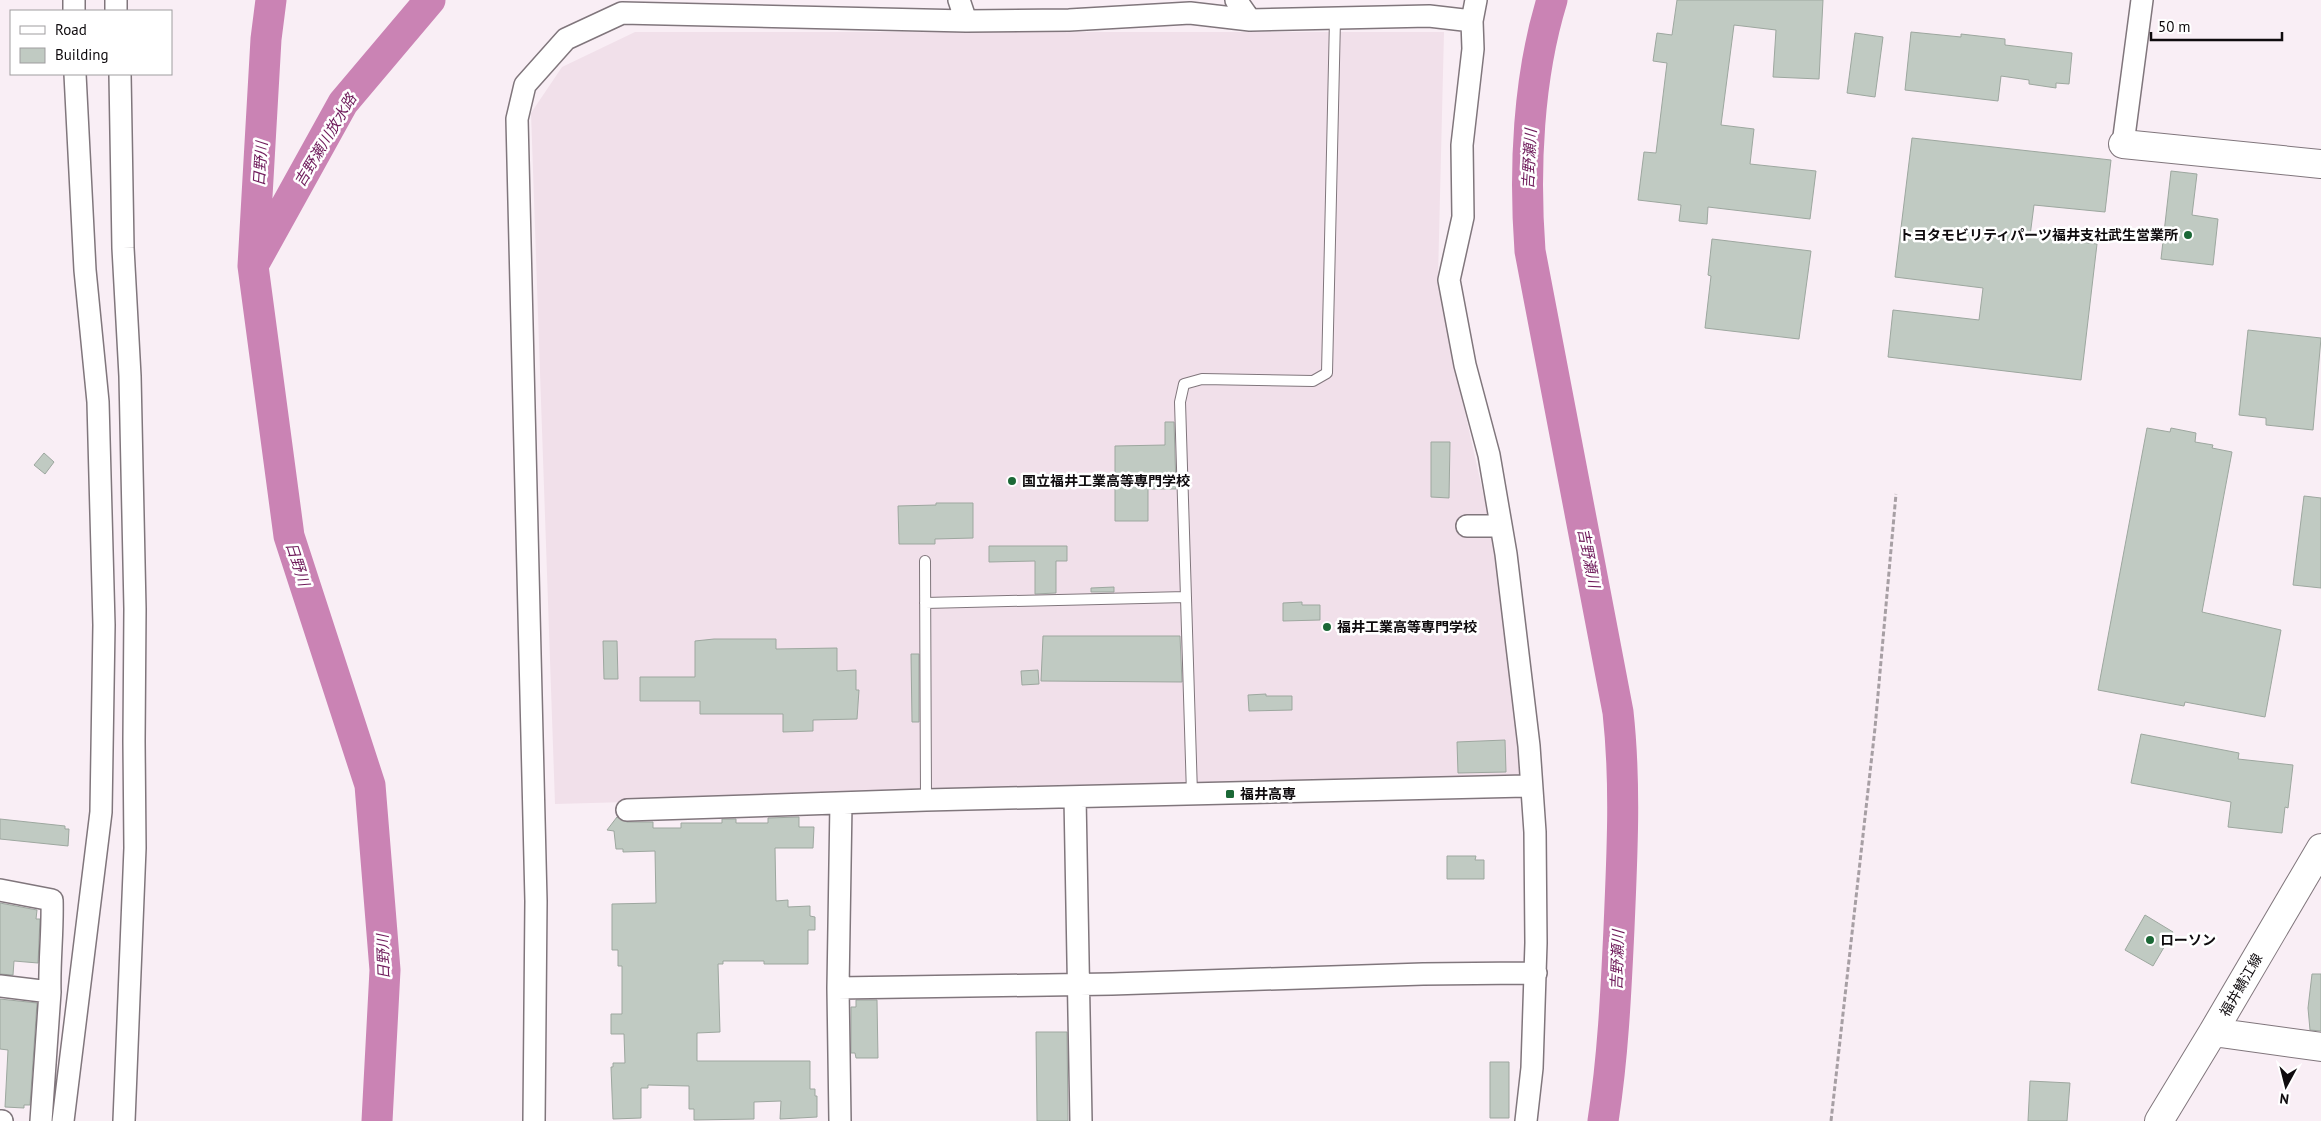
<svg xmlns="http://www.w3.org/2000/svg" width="2321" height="1121" font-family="'PT Sans','Noto Sans JP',sans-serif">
  <rect width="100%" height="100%" fill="#f9eef5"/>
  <!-- built -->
  <path fill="#f1e0ea" d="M635,32H1444L1438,278L1464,408L1497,555L1521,777L555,804L531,113L562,67Z"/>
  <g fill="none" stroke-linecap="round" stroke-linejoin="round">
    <!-- river -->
    <path stroke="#ca83b4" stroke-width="31" d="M271,0L266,39L253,266L289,536L370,785L385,970L377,1121
      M1552,0C1528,78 1524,170 1530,251L1618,712C1626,785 1622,856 1619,928C1616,992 1613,1057 1603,1121
      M256,260L343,103L430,0"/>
  </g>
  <!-- building -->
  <path fill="#c0cac2" stroke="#9da79f" d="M1677,0H1823L1819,79L1773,77L1776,30L1734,25L1721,125L1754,129L1750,164L1816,171L1810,219L1708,207L1707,224L1679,221L1681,205L1638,200L1644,152L1656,153L1667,63L1653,61L1657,33L1672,35Z
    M1911,32L1961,37V34L2005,39V45L2072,53L2069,84L2056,83V88L2029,84V80L2001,76L1998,101L1905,90Z
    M1855,33L1883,37L1875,97L1847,93Z
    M1912,138L2111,160L2105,212L2034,205L2030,236L2097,244L2081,380L1888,357L1893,310L1979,320L1983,288L1895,277Z
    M2171,171L2197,174L2192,215L2218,219L2213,265L2161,259Z
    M1712,239L1811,251L1799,339L1705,328L1711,276L1708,275Z
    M2248,330L2321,338L2313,430L2266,425V418L2239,415Z
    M1165,422H1174L1176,489H1148V521H1115V446L1165,445Z
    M2147,428L2170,432L2171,428L2196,433L2195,442L2213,445L2212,448L2232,452L2202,612L2281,630L2265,717L2185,702L2184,706L2098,690Z
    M1431,442H1450L1449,498L1431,497Z
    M44,453L54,462L45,474L34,465Z
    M2304,496L2321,498V588L2293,585Z
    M936,503H973V538L935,539V544H899L898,506L936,505Z
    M989,546H1067V561H1056V593L1035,594V561L989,562Z
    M1114,587V592H1091V588Z
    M1302,602V605H1320V620L1283,621V603Z
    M1043,636H1180L1182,682L1041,681Z
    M714,639H776V649L837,648V671L856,670V690H859L857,719L813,720V731L783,732V714H700V701H640V677H695V641Z
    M603,641H617L618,679H604Z
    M911,654H919V722H912Z
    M1038,670L1039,684L1022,685L1021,671Z
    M1266,694V696H1292V710L1249,711L1248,695Z
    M2141,734L2239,753L2238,759L2293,765L2288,808L2285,807L2282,833L2228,827L2231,802L2131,783Z
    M1505,740L1506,772L1458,773L1457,742Z
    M617,817L627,822H653V828H681V823H722V819H736V823H768V818L799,817V827H814L813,848H775L776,901L788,900V907L810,906V916L815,917V930H808V964H764V961H723V964H718L720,1032L697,1033V1061H810V1089H815V1096H817V1117L780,1119L781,1101L754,1102V1119L694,1120V1109H689V1086L648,1085V1088H641V1118L613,1119L611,1067H613V1063H625L624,1034H611V1014H622V966H618V950H612V904L656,903L655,851L623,852V849H616L614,831L607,830Z
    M0,819L65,826V829H69L68,846L0,839Z
    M1447,856H1476L1475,860H1484V879H1447Z
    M0,903L37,910L36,919H40L38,963L14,961L13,975L0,974Z
    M2145,915L2173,932L2153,966L2125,950Z
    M2312,974H2321V1031L2310,1030L2308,1008Z
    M0,999L37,1003L30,1105H24V1108L5,1107L8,1050L0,1049Z
    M856,1000H877L878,1058H856L855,1053H851V1007H856Z
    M1036,1032H1067L1068,1121H1037Z
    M1490,1062H1509V1118H1490Z
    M2030,1081L2070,1083L2067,1121H2028Z"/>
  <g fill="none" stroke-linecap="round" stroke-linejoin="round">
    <defs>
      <path id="lane" d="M925,561L926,800
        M925,603L1186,597
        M1192,794L1180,402L1184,384L1202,379L1313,381L1327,373L1335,19"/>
      <path id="street" d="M116,0V11
        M959,0L966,21
        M1236,0L1250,20
        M1476,0L1472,21L1473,49L1462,145L1463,217L1449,280L1465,365L1489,455L1506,554L1529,746L1535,832L1536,943L1532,1068L1526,1121
        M74,11V0
        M120,74L123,248L130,376L135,609L134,741L135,848L124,1121
        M2123,144L2142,0
        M1467,526H1501
        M1075,797L1081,1121
        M627,810L926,800L1531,786
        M0,890L52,900C53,931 49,962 50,992L41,1121
        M0,986L50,992
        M838,988L1112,984L1423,974L1536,973
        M0,1121H2
        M63,1121L101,812L104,625L98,402L85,270L75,74
        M534,1121L536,901L517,119L525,85L566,39L622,13L966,21L1069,20L1190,13L1250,20L1429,16L1472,21
        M840,1121L838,988L841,803"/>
      <path id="secondary" d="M2123,144L2321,164
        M2213,1032L2321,1047
        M2159,1121L2213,1032L2321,848"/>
    </defs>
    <!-- lane casing -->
    <use href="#lane" stroke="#80767c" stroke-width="12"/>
    <!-- street casing -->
    <use href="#street" stroke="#80767c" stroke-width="24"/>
    <!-- secondary casing -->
    <use href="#secondary" stroke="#80767c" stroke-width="30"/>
    <!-- path -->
    <path stroke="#a79fa4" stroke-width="3" stroke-dasharray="5 2.5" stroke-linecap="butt" d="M1831,1121L1875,728L1896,494"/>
    <!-- lane -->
    <use href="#lane" stroke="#fff" stroke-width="10"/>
    <!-- street -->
    <use href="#street" stroke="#fff" stroke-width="21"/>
    <!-- secondary -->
    <use href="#secondary" stroke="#fff" stroke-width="28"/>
  </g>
  <!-- markers -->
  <g fill="#1b6836" stroke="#fff" stroke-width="2">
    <circle cx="2188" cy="235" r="5"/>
    <circle cx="1012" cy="481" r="5"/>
    <circle cx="1327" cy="627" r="5"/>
    <rect x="1225" y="789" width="10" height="10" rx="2.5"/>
    <circle cx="2150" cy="940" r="5"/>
  </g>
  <g text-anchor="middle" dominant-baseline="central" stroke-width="5" stroke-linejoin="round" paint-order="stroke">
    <!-- poi labels -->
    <g font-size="14" font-weight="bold" fill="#0f0b0e" stroke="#fff" text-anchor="start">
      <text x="2178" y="235" text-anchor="end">トヨタモビリティパーツ福井支社武生営業所</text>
      <text x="1022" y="481">国立福井工業高等専門学校</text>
      <text x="1337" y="627">福井工業高等専門学校</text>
      <text x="1240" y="794">福井高専</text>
      <text x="2160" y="940">ローソン</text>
    </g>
    <!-- street labels -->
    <g font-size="14" fill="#0f0b0e" stroke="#fff">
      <text transform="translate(2241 985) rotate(-60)">福井鯖江線</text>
    </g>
    <!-- water labels -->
    <g font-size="15" font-style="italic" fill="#6f1b5b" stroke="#fff">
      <text transform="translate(325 140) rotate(-59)">吉野瀬川放水路</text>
      <text transform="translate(1529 159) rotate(-87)">吉野瀬川</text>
      <text transform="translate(260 164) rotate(-86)">日野川</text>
      <text transform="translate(1589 558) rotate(79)">吉野瀬川</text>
      <text transform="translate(298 564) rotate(72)">日野川</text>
      <text transform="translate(383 957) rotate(-92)">日野川</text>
      <text transform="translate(1617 960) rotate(-88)">吉野瀬川</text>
    </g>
  </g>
  <!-- legend -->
  <rect x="10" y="10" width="162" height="65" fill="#ffffff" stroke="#9f9d9f"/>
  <rect x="20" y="26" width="25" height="8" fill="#ffffff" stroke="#9f9d9f"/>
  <text x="55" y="35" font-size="15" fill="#0f0b0e">Road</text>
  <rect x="20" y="48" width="25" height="15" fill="#c0cac2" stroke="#9f9d9f"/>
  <text x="55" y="60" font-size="15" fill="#0f0b0e">Building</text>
  <!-- north arrow -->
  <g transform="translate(2286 1086) rotate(187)" stroke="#ffffff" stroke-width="4" paint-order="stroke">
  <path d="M0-4L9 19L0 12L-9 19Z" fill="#0f0b0e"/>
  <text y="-8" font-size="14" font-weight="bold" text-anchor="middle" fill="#0f0b0e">N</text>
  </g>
  <!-- scale -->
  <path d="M2151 32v8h131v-8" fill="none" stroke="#0f0b0e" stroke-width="2.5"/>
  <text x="2158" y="32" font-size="15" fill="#0f0b0e" stroke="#ffffff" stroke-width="4" paint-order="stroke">50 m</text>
</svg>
